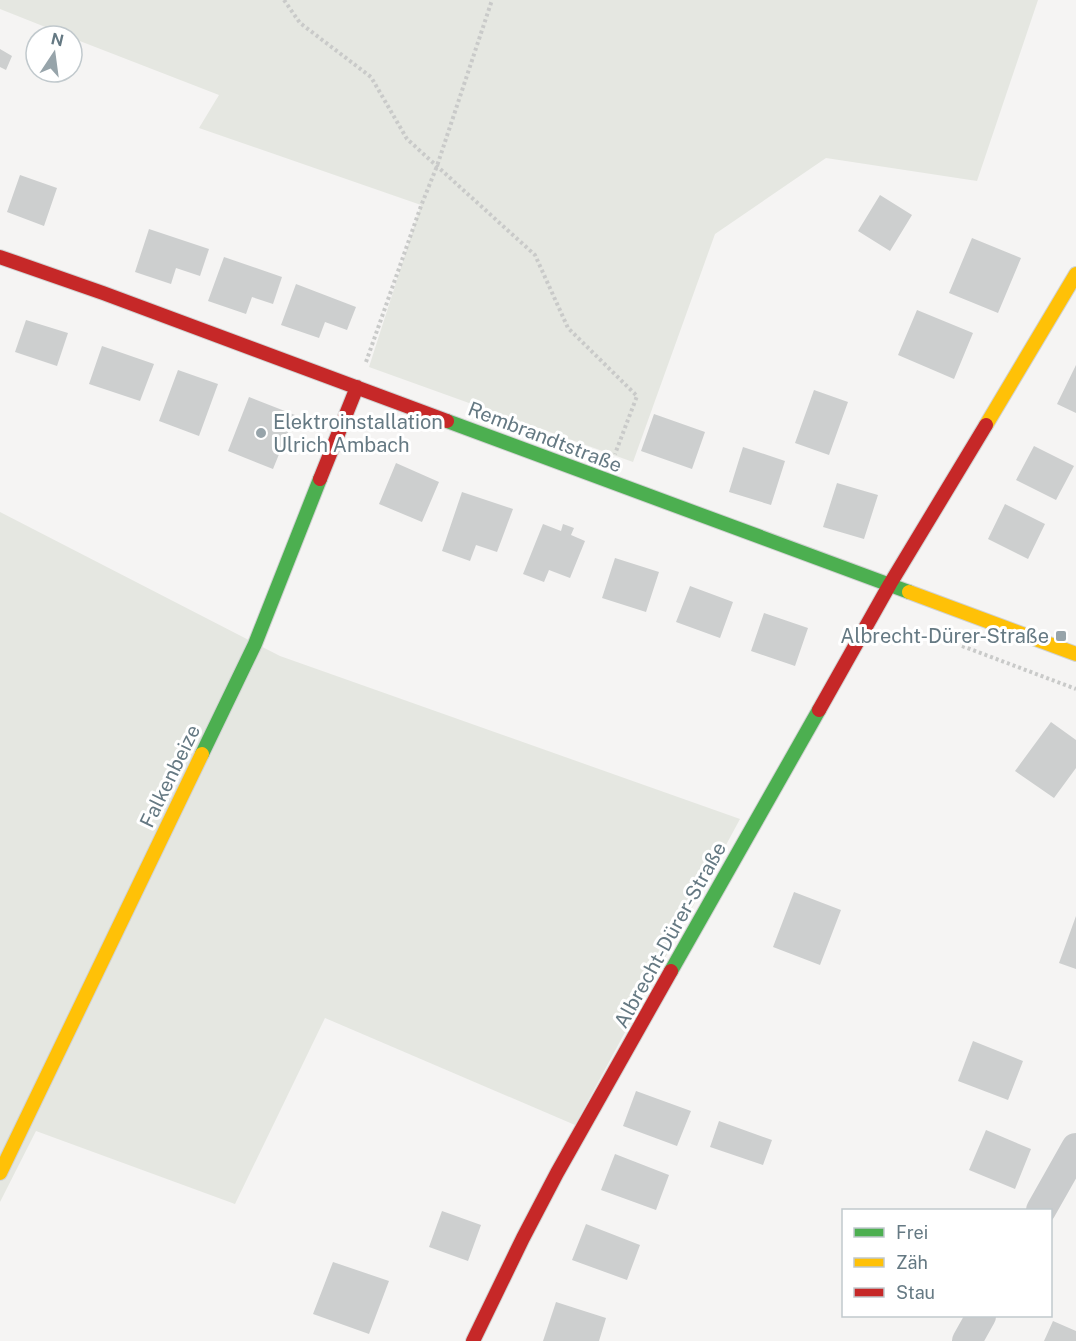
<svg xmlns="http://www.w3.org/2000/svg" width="1076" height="1341" font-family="'Public Sans',sans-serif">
  <rect width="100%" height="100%" fill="#f5f4f3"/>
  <!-- green -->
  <path fill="#e5e7e1" d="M0,0H1038L977,181L826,158L715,234L633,462L369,367L421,205L199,128L219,95L72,38V36H68L0,9Z
    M0,512L280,656L740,819L575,1125L325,1018L235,1204L36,1131L0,1202Z"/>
  <!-- building -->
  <path fill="#cdcfcf" d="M0,49L12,56L6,70L0,67Z
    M20,175L57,188L44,226L7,212Z
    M880,195L912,215L890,251L858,231Z
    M149,229L209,249L200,276L176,268L171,284L135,272Z
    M972,238L1021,258L998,313L949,293Z
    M224,257L282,277L273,304L252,297L246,314L208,301Z
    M296,284L356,307L347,330L325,322L319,338L281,325Z
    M917,310L973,333L954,379L898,355Z
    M26,320L68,333L57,366L15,352Z
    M102,346L154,364L140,401L89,384Z
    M1076,365V413L1057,404Z
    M178,370L218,384L199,436L159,421Z
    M814,390L848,402L829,455L795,443Z
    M249,397L295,415L273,469L228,451Z
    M654,414L705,432L692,469L641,451Z
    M1034,446L1074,466L1056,500L1016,480Z
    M743,447L785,461L771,505L729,492Z
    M396,463L439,482L422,522L379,504Z
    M837,483L878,495L864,539L823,527Z
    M462,492L513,509L497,552L476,545L470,561L442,551Z
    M1005,504L1045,524L1028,559L988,539Z
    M543,524L561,531L563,524L574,528L571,535L585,541L570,578L549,570L544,582L523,574Z
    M615,558L659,572L646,612L602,598Z
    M690,586L733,602L720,638L676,622Z
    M764,613L808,628L795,666L751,651Z
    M1051,722L1076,740V768L1054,798L1015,771Z
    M794,892L841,910L820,965L773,947Z
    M1076,916V969L1059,963Z
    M973,1041L1023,1061L1008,1100L958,1081Z
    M636,1091L691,1111L677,1146L623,1126Z
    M719,1121L772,1140L763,1165L710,1147Z
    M986,1130L1031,1149L1015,1189L969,1170Z
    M615,1154L669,1175L656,1210L601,1190Z
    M442,1211L481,1225L468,1261L429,1247Z
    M586,1224L640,1245L627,1280L572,1260Z
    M333,1262L389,1281L369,1334L313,1314Z
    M556,1302L606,1318L599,1341H543Z
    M1053,1321L1076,1331V1341H1044Z"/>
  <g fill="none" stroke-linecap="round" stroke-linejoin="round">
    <defs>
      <path id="fast" d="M447,421L909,592
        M202,754L255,644L320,479
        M671,971L819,710"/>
      <path id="slow" d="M986,425L1076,274
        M909,592L1076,654
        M0,1173L202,754"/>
      <path id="jam" d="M0,257L103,293L447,421
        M320,479L357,387
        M819,710L890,584L986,425
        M473,1341L523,1238L557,1173L671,971"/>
    </defs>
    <!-- fast casing -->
    <use href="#fast" stroke="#d0d2d2" stroke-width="16"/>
    <!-- slow casing -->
    <use href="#slow" stroke="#d0d2d2" stroke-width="16"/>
    <!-- jam casing -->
    <use href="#jam" stroke="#d0d2d2" stroke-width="16"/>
    <!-- path -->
    <path stroke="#c9cac9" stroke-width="4" stroke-dasharray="3 3" stroke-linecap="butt" d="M284,0L300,23L371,77L407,139L535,255L568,328L637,396L615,454
      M366,362L421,206L437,166L492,0
      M962,646L1076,689"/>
    <!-- street -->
    <path stroke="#cacccd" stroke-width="30" d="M1041,1210L1076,1148
      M967,1341L981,1316"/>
    <!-- fast -->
    <use href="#fast" stroke="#4caf50" stroke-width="14"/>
    <!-- slow -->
    <use href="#slow" stroke="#ffc107" stroke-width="14"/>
    <!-- jam -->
    <use href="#jam" stroke="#c62828" stroke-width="14"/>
  </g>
  <!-- markers -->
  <g fill="#97a4aa" stroke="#fff" stroke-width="2">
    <circle cx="261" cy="433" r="6"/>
    <rect x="1055" y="630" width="12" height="12" rx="3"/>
  </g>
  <g text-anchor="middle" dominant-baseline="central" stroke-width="6" stroke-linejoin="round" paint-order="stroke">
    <!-- poi labels -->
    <g font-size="20" fill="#657983" stroke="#fff" text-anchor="start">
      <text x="273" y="422">Elektroinstallation<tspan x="273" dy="23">Ulrich Ambach</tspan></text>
      <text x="1049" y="636" text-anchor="end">Albrecht-Dürer-Straße</text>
    </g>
    <!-- street labels -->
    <g font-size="20" fill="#657983" stroke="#fff">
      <text transform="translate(545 437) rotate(21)">Rembrandtstraße</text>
      <text transform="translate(170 776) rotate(-64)">Falkenbeize</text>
      <text transform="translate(670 935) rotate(-61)">Albrecht-Dürer-Straße</text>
    </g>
  </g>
  <!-- legend -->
  <rect x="842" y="1209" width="210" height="108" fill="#ffffff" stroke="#c1c9cd" stroke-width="1.5"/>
  <rect x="854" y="1228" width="30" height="9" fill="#4caf50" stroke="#c1c9cd" stroke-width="1.5"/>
  <text x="896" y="1239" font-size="18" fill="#657983">Frei</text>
  <rect x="854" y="1258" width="30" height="9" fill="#ffc107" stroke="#c1c9cd" stroke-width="1.5"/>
  <text x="896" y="1269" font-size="18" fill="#657983">Zäh</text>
  <rect x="854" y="1288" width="30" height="9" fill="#c62828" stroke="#c1c9cd" stroke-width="1.5"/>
  <text x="896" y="1299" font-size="18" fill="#657983">Stau</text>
  <!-- north arrow -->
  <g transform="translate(54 54) rotate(13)"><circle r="28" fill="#ffffff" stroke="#c1c9cd" stroke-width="1.5"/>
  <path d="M0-4.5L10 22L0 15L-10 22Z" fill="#97a4aa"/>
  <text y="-9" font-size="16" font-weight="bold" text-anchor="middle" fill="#657983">N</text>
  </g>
</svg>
